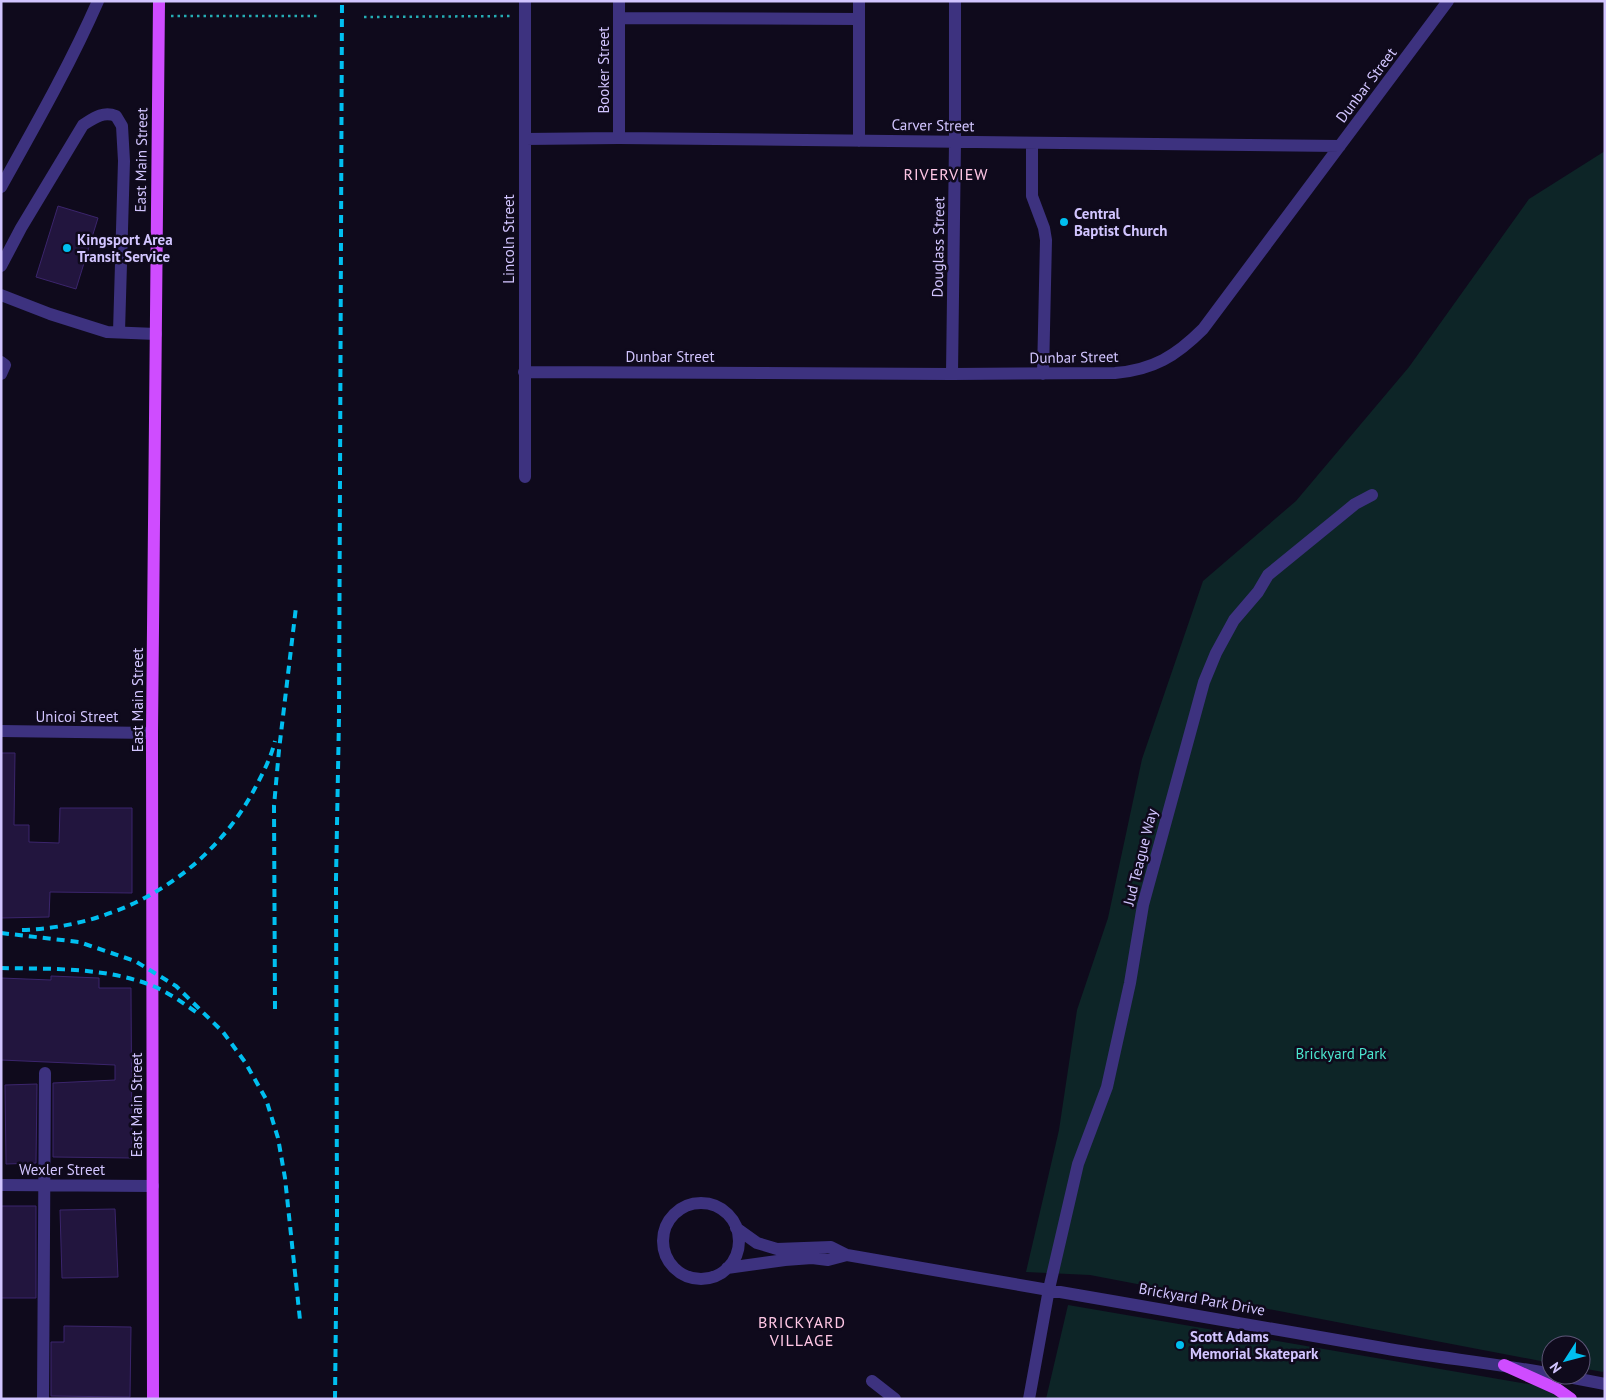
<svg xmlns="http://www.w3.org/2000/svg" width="1606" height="1400" font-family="'PT Sans',sans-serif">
  <rect width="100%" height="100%" fill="#0f0a1c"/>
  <!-- green -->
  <path fill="#0d2527" d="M1605,151V1366L1603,1372L1581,1368V1345H1551V1363L1090,1275L1026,1272L1059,1130L1077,1010L1108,918L1142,759L1203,581L1296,501L1409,367L1529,199Z
    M1068,1305L1534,1385L1553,1394L1559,1399H1046Z"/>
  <!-- building -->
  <path fill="#22153e" stroke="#3b256c" d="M58,206L98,218L76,289L36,277Z
    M1,753H15L14,825H29V842L59,843L60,808H132V893L50,892L49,917L1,918Z
    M51,976L99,978V988H131L132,1158L53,1157V1083L115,1080V1065L1,1060V978L51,980Z
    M37,1084L36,1163L6,1164L5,1085Z
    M1,1206H36V1298H1Z
    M115,1209L118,1277L62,1278L60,1210Z
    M64,1326L131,1327L130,1397L51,1396V1342H64Z"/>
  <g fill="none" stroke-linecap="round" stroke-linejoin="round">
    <!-- path -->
    <path stroke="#25adb4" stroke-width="2.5" stroke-dasharray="2.5 4" stroke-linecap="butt" d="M171,16H319
      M364,17L513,16"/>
    <!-- minor -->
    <path stroke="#3d327f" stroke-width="12" d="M525,1V477
      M859,1V141
      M619,18L859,19
      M619,138V1
      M525,139L619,138L1340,146
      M1032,143V196L1044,228L1046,240L1043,374
      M1,187C35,126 70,65 98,1
      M1,266L21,228L83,125C94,118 103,111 116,116L122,126L124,161L119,332
      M1,295L50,314L107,332L156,334
      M1,362L5,365L1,374
      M524,372L952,374L1115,373C1153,370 1176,356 1203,329L1448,1
      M952,374L955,142V1
      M1,731L152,733
      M1,1185L153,1186
      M663 1241a38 38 0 1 1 76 0a38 38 0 1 1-76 0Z
      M736,1228L757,1243L777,1249L831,1247L847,1255C1026,1285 1204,1318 1383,1348C1439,1358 1495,1363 1551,1374
      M727,1268L785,1260L812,1258L828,1260L847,1255
      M1558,1375L1605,1384
      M872,1381L895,1399
      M43,1399L45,1073
      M1029,1399L1049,1289L1078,1164L1107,1087L1130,983L1143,905L1204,682L1216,653L1234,620L1258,592L1268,575L1355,504L1372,495"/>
    <!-- major -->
    <path stroke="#cf4cff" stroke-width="12" d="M1504,1365L1557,1389L1571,1399
      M153,1399L152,733L159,1"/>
    <!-- rail -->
    <path stroke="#00bff0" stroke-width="4" stroke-dasharray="8 6" stroke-linecap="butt" d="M22,930C118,927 208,876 254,790C262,775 271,758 275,741
      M1,933L79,942L135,961L176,986L223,1032L245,1062L266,1099L278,1138L285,1178L300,1320
      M1,968C51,969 106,967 153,986C170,993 184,1004 199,1014
      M275,1009L274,806L279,750L296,607
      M335,1399L337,1216L336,879L339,717L342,1"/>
  </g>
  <!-- markers -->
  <g fill="#00bff0" stroke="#0f0a1c" stroke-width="2">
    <circle cx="1064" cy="222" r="5"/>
    <circle cx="67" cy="248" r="5"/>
    <circle cx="1180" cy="1345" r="5"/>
  </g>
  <g text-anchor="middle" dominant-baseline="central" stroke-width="5" stroke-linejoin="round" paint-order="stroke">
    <!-- street labels -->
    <g font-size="15" fill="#d2c5ff" stroke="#0f0a1c">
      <text transform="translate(603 70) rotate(-90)">Booker Street</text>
      <text transform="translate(1366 85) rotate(-53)">Dunbar Street</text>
      <text transform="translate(933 125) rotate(1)">Carver Street</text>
      <text transform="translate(141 160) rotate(-89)">East Main Street</text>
      <text transform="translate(508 239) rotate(-90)">Lincoln Street</text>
      <text transform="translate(938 247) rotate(-89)">Douglass Street</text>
      <text x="670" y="356">Dunbar Street</text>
      <text transform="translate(1074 357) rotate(-1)">Dunbar Street</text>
      <text transform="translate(137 700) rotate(-90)">East Main Street</text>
      <text x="77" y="716">Unicoi Street</text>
      <text transform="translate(1140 857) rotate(-76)">Jud Teague Way</text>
      <text transform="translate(136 1105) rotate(-90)">East Main Street</text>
      <text x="62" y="1169">Wexler Street</text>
      <text transform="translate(1202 1299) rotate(10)">Brickyard Park Drive</text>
    </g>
    <!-- poi labels -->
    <g font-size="15" font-weight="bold" fill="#d2c5ff" stroke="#0f0a1c" text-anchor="start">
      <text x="1074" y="213">Central<tspan x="1074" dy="17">Baptist Church</tspan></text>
      <text x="77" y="239">Kingsport Area<tspan x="77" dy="17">Transit Service</tspan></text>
      <text x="1190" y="1336">Scott Adams<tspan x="1190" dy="17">Memorial Skatepark</tspan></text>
    </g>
    <!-- park labels -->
    <g font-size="15" fill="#4be6cf" stroke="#0f0a1c">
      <text x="1341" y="1053">Brickyard Park</text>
    </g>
    <!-- neighbourhood labels -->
    <g font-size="16" letter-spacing="1" fill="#ffc7e5" stroke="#0f0a1c">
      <text x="946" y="174">RIVERVIEW</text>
      <text x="802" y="1322">BRICKYARD<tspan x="802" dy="18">VILLAGE</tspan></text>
    </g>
  </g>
  <!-- border -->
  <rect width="1606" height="1400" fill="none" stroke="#d2c5ff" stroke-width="5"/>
  <!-- north arrow -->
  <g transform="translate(1566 1360) rotate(234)"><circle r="24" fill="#0f0a1c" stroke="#5d5577"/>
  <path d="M0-4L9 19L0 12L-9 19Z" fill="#00bff0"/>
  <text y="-8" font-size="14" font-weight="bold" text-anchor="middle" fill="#d2c5ff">N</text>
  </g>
</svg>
